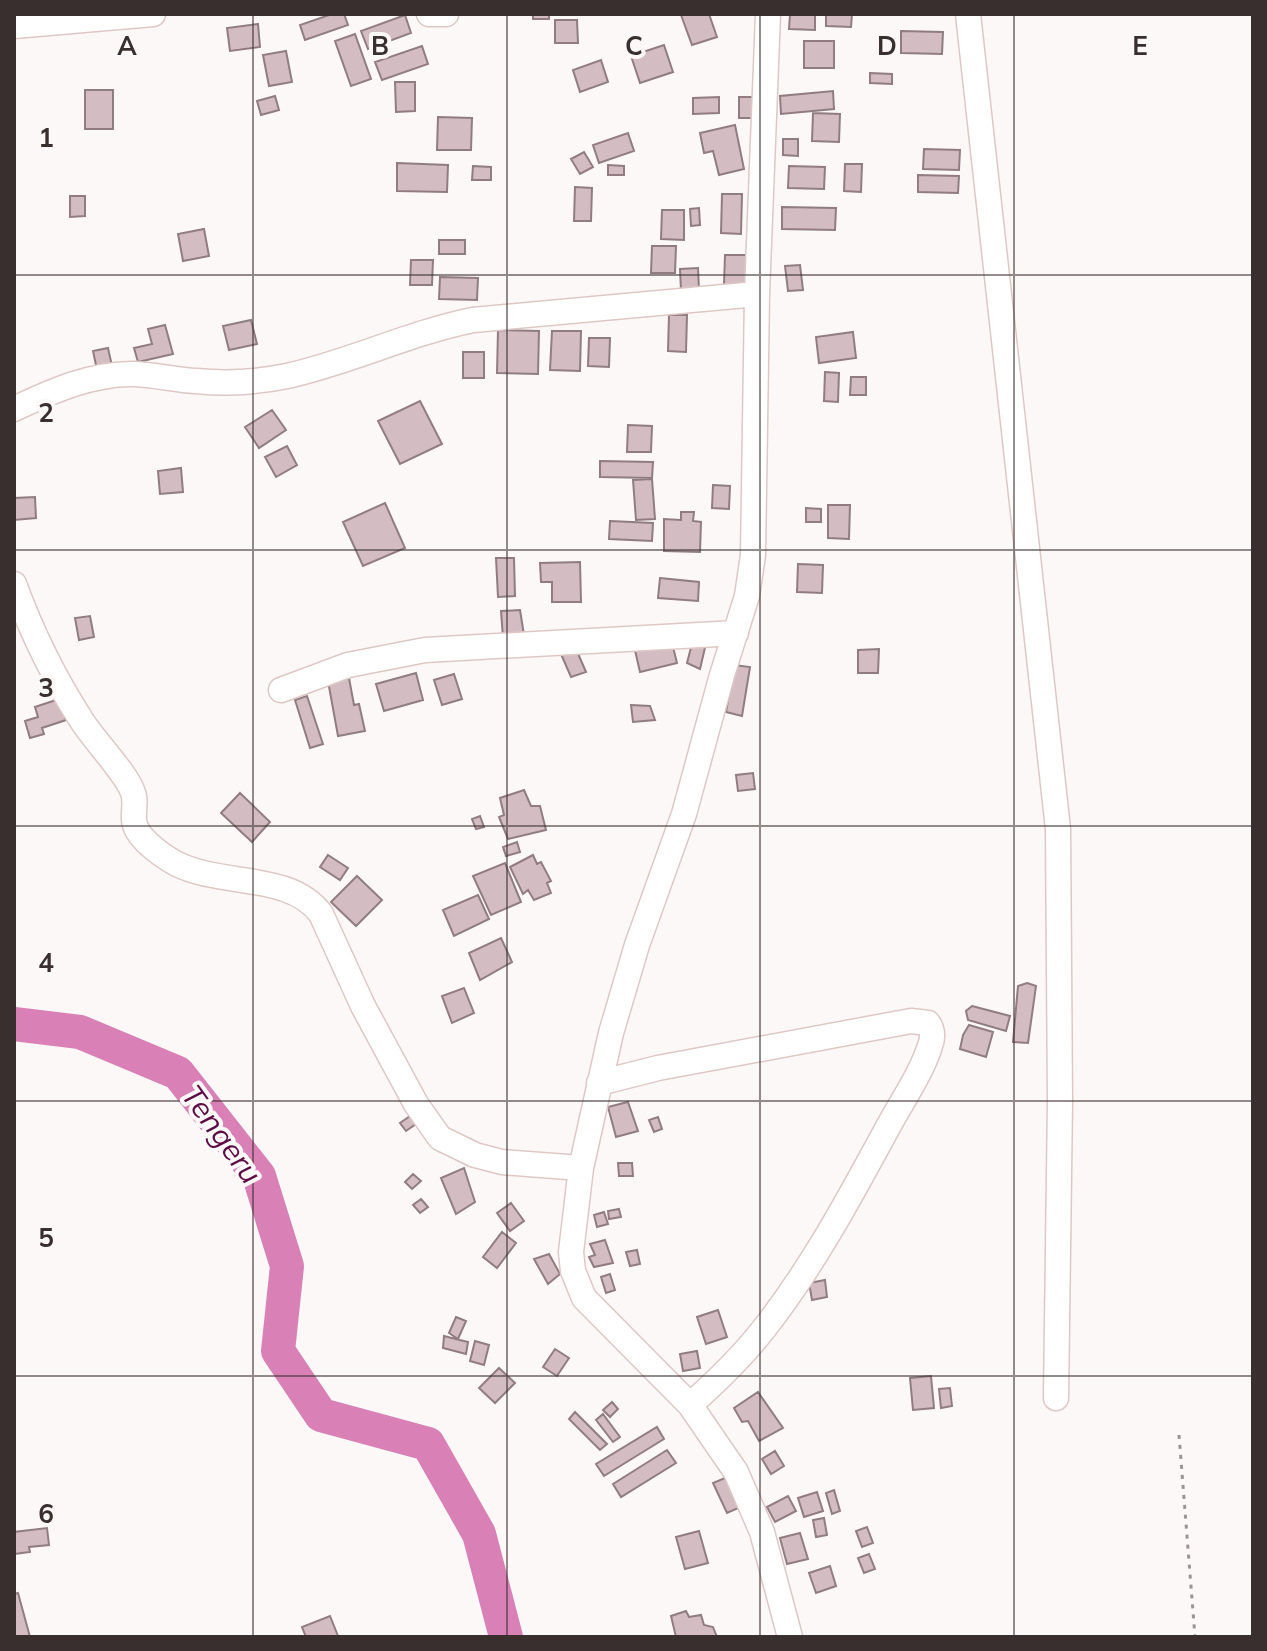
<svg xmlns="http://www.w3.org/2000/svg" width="1267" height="1651" font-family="Mulish,sans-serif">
  <rect width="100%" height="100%" fill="#fcf8f7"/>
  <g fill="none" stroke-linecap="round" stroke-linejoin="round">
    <!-- river -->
    <path stroke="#d981b6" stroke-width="34" d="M14,1024L80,1032L178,1073L259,1176L287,1266L278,1351L321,1415L428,1444L479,1534L506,1637"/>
  </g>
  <!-- building -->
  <path fill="#d3bdc2" stroke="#917d81" stroke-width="2" d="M332,14H344L348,25L305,40L300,25Z
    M533,14H549V19H533Z
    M709,14L717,37L692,45L681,15Z
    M790,14H815V30L789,29Z
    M826,14H852L851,27L826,26Z
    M405,15L411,33L368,49L361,31Z
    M555,20H577L578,43H555Z
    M258,24L260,47L230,51L227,28Z
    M901,31L943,32L942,54L901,53Z
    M355,34L371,79L351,86L335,41Z
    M804,41H834V68H804Z
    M664,45L673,72L640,83L631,56Z
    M422,46L428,64L382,80L375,62Z
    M286,51L292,82L269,86L263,55Z
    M601,60L608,82L580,92L573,70Z
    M870,73L892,74V84L870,83Z
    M395,82H415V111L396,112Z
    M85,90H113V129H85Z
    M833,91L834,109L781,114L780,96Z
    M275,96L279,110L261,115L257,101Z
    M719,97V113L693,114V98Z
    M739,97H754V118H739Z
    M813,113L840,114L839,142L812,141Z
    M438,117L472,118L471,150H437Z
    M735,125L744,169L719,175L713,151L704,153L700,133Z
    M628,133L634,151L599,163L593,145Z
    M783,139H798V156L783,155Z
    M924,149L960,150L959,170L923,169Z
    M584,152L593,167L580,174L571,159Z
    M397,163L448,165L447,192L397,191Z
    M845,164H862L861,192L844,191Z
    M608,165L624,166V175H608Z
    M473,166L491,167V180H472Z
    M789,166L825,167L824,189L788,188Z
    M918,175L959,176L958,193L918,192Z
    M575,187L592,188L591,221H574Z
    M722,194H742L741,234L721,233Z
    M70,196H85V216L70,217Z
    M782,207L836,208L835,230L782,229Z
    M699,208L700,225L691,226L690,209Z
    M662,210H684V240L661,239Z
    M204,229L209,256L183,261L178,234Z
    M439,240H465V254H439Z
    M652,246H676L675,273H651Z
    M725,255H749V285H724Z
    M411,260H433L432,285H410Z
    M800,265L803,290L788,291L785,266Z
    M698,268L699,290L681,291L680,269Z
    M440,277L478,278L477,300L439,299Z
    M669,315H687L686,352L668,351Z
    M251,320L257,344L229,350L223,326Z
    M165,325L173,354L138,362L134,348L152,344L148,329Z
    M498,330L539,331L538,374L497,373Z
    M552,331H581L580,371L550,370Z
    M853,332L856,358L819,363L816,337Z
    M589,338H610L609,367L588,366Z
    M108,348L112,366L97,370L93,351Z
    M463,352H484V378H463Z
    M825,372L839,373L838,402L824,401Z
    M851,377H866V395H850Z
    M420,401L442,444L400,464L378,421Z
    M272,410L286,430L259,448L245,427Z
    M628,425L652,426L651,452H627Z
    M287,446L297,465L276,477L265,457Z
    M600,461L653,462L652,478L600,477Z
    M181,468L183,492L160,494L158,471Z
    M652,479L655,519L636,520L633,480Z
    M713,485L730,486L729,509L712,508Z
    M35,497L36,518L14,520V498Z
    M385,503L405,548L363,566L343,522Z
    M828,505H850L849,539L828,538Z
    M806,508L821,509V522H806Z
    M681,512H694L693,521L701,522L700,552L664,551V519L681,520Z
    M610,521L653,523L652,541L609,539Z
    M496,558H514L515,596L498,597Z
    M580,562L581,602H552V582H541L540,563Z
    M798,564L823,565L822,593L797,592Z
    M660,578L699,582L698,601L658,598Z
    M520,610L524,635L503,638L501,611Z
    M90,616L94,637L79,640L75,618Z
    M694,636L707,639L700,669L687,663Z
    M671,639L677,663L640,672L634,646Z
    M576,649L586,672L571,677L561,654Z
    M879,649L878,673H858V650Z
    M734,665L750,667L742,716L726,712Z
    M416,673L423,700L384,711L376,684Z
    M454,674L462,699L442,705L434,680Z
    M349,678L354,705L359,704L365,731L338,736L328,681Z
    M307,696L323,744L310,748L295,700Z
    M59,699L66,720L42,728L44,734L30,738L25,721L38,717L35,707Z
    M631,705L650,706L655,720L633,722Z
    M753,773L755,789L738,791L736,775Z
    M524,790L531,806H540L546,830L508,839L499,817L504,815L500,798Z
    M240,793L270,822L252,842L221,813Z
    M480,816L484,827L476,829L472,819Z
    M517,842L520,852L506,856L503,847Z
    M328,855L348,868L340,880L320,867Z
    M533,855L537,864L541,862L551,881L547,883L551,893L534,900L528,890L523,894L510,867Z
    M505,863L521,902L491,915L473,876Z
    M357,876L382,900L356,926L331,902Z
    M478,895L489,919L454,936L443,910Z
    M501,938L512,962L480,980L469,953Z
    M1027,983L1036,986L1028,1043L1013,1042L1018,986Z
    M464,988L474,1013L452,1023L442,996Z
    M972,1006L1010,1016L1006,1031L968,1020L966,1011Z
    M969,1025L993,1032L986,1057L960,1049L963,1035Z
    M628,1102L638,1131L616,1137L608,1107Z
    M410,1116L416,1124L406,1131L400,1123Z
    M658,1117L662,1129L654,1132L649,1120Z
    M618,1163H632L633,1176H619Z
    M464,1168L475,1202L456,1214L441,1178Z
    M413,1174L421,1181L412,1189L405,1182Z
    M421,1199L428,1207L420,1213L413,1205Z
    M511,1203L524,1221L510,1231L497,1213Z
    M619,1209L621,1217L609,1219L608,1211Z
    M604,1212L608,1224L597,1227L594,1215Z
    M502,1232L516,1243L497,1268L483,1257Z
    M605,1240L613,1263L594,1267L589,1257L595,1255L590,1244Z
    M637,1250L640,1264L630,1266L626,1252Z
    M549,1254L560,1274L548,1284L534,1259Z
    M610,1274L615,1290L606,1293L601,1277Z
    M825,1280L827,1297L812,1300L809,1283Z
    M718,1310L727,1337L706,1344L697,1317Z
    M456,1317L466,1321L458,1339L449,1333Z
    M444,1336L468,1342L466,1354L443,1348Z
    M475,1341L489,1345L484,1365L470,1361Z
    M555,1349L569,1358L557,1376L543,1367Z
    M697,1351L700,1368L683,1371L680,1354Z
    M499,1368L515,1383L495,1403L479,1388Z
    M931,1376L934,1408L913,1410L910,1378Z
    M950,1388L952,1406L941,1408L939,1389Z
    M758,1392L783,1428L759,1441L748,1421L742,1422L734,1408Z
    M612,1402L618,1409L610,1417L603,1410Z
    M575,1412L607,1444L600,1450L569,1419Z
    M603,1414L620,1437L613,1442L596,1420Z
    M657,1427L664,1439L604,1476L596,1464Z
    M667,1450L676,1463L621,1497L613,1484Z
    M775,1451L784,1466L771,1474L762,1459Z
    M732,1475L745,1505L727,1513L713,1483Z
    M834,1490L840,1511L832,1514L826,1493Z
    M817,1492L823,1511L804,1517L798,1498Z
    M788,1496L796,1511L775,1522L767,1507Z
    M824,1518L827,1535L816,1537L813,1520Z
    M867,1527L873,1543L862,1547L856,1531Z
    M47,1528L49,1545L29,1547L30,1552L14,1554V1532Z
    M699,1531L708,1563L685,1569L676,1537Z
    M800,1533L808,1559L787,1564L780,1538Z
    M869,1554L875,1569L864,1573L858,1558Z
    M830,1566L836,1586L816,1593L809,1573Z
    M18,1593L30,1637H14V1594Z
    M686,1611L689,1617L701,1615L704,1625L713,1627L717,1637H676L671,1616Z
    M330,1616L338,1636L306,1637L302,1627Z"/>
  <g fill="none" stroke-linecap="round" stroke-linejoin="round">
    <defs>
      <path id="minor" d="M429,14H446
        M768,14L757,294L753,555L747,596L722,675L684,814L637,945L611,1033L581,1168L571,1252L573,1271L584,1298L690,1405L736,1472L762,1532L790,1637
        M968,14L1058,829L1060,1101L1056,1398
        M14,26L153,14
        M14,409C52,391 92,373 135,374C156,375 176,380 196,381C226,384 258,382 287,376C350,362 409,333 473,320L757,294
        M14,584C32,633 54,678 82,721C94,740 124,771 132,790C137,800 133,809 134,820C135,837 161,855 175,863C221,887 290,872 321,914L363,1006L416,1104L440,1138L475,1155L502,1162L581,1168
        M281,690L348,665L425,650L736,633
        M599,1083L658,1068L911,1021L928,1023C933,1030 933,1038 930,1046C921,1074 902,1101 888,1127C850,1197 812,1268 763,1330C741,1358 716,1382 690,1405"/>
    </defs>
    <!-- minor casing -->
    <use href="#minor" stroke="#dec8c6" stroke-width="27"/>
    <!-- path -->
    <path stroke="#9b9493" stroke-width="3" stroke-dasharray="4 6" stroke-linecap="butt" d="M1179,1435L1195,1637"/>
    <!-- minor -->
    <use href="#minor" stroke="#fff" stroke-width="24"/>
  </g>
  <!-- grid -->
  <path fill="none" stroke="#382f2e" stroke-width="2" stroke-opacity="0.55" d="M253,14V1637M507,14V1637M760,14V1637M1014,14V1637M14,275H1253M14,550H1253M14,826H1253M14,1101H1253M14,1376H1253"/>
  <g text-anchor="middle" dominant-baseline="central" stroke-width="8" stroke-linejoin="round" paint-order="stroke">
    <!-- water labels -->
    <g font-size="30" font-style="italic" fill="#5c0d45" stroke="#fcf8f7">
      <text transform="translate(222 1134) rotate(54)">Tengeru</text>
    </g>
  </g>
  <g font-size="26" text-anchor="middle" font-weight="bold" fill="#382f2e" stroke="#fcf8f7" stroke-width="8" stroke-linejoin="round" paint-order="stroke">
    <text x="127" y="55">A</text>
    <text x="380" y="55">B</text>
    <text x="634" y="55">C</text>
    <text x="887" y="55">D</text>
    <text x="1140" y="55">E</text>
    <text x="46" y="147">1</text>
    <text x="46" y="422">2</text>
    <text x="46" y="697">3</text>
    <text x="46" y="972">4</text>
    <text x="46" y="1247">5</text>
    <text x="46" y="1523">6</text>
  </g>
  <!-- border -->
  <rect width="1267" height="1651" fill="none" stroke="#382f2e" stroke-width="32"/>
</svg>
